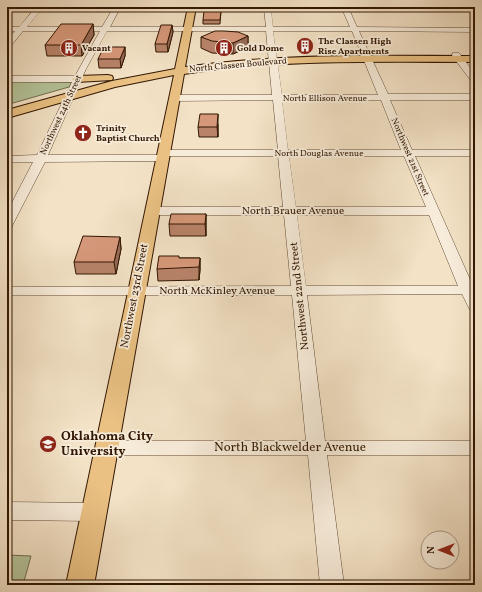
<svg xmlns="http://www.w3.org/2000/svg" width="482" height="592" font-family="Vollkorn,serif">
  <rect width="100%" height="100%" fill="#f3e2c6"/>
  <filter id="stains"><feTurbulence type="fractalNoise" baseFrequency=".005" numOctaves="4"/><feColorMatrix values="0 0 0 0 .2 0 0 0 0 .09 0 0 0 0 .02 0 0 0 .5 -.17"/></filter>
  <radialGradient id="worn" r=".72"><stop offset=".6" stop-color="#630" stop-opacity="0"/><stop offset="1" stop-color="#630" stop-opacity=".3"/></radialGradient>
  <!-- green -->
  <path fill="#b4c49a" stroke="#736e4e" d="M7,81L72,82L69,87L13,103H7Z
    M7,555L31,556L23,585H7Z"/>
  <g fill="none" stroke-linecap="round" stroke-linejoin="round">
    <defs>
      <path id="minor" d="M36,7H202L199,9L119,10L110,27H266L264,9H239L236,7H468L465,9H349L357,27L475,28V32L359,31L388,94H475V100H390L412,150H475V156H415L473,286H475V312L470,310L462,294L307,295L325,441H475V455H327L344,585H320L308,455H106L99,453L96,448L99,443L106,441H306L292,295H7V287L291,286L284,215H152L148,214L146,211L148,208L152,207H283L278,156H167L169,158L167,160L163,161L45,162L13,224L12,227L7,228V212L33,162H7V156L37,155L72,82H7V76H75L100,31H23L10,47H7V40L15,31H7V27H19ZM271,9H342L350,27H273ZM41,10H112L102,27H27ZM107,31H266L272,95H175L170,98L175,101L273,100L278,150H164L160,151L159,153L160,155H48L86,69ZM273,31H352L378,95H282ZM282,100H381L401,150H288ZM289,156H404L426,207H296ZM297,215H429L458,286H306Z
        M453,53H459L475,74V83L472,82L453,57L452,55Z
        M7,502L94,503L101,506L105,512L101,518L94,521L7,520Z"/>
      <path id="major" d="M188,7H196L185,67C281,53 379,56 475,56V62C379,62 280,59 184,74L94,585H66L174,75L115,87L7,118V110L112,81L175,69Z
        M108,75L112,76L113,78L112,80L77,82L72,79L77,76Z"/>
    </defs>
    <!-- minor casing -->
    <use href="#minor" stroke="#624a34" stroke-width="1"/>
    <!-- major casing -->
    <use href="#major" stroke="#321703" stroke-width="2"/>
    <!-- minor -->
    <use href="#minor" fill="#f7ecda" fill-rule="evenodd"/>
    <!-- major -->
    <use href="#major" fill="#eac183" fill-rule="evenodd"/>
  </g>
  <!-- wall -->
  <path fill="#b88369" stroke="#321703" d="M221,11L220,24H203V20Z
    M93,24L94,35L82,56H47L45,45Z
    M172,25L173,32L168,52H156L155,44Z
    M248,36V47L233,54L212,53L201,48V37Z
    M125,47V56L121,68H99L98,59Z
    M218,124V137H199L198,127Z
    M206,214V236H170L169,224Z
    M120,237L121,249L116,274H76L74,262Z
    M179,258H200V270L199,280L158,281L157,269Z"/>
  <!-- shaded-wall -->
  <path fill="#966a55" stroke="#321703" d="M93,24L94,35L82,56L81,45Z
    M172,25L173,32L168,52L167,44Z
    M248,36V47L233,54V43Z
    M125,47V56L121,68L120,59Z
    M218,114V137L217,127Z
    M206,214V236L205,224Z
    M120,237L121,249L116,274L114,262Z
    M200,258V270L199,280V267Z"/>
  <!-- building -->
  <path fill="#d6987a" stroke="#321703" d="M204,11H221L220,20H203Z
    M61,24H93L81,45H45Z
    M161,25H172L167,44H155Z
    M215,31H224L238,32L248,36L233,43L212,41L201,37Z
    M104,47H125L120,59H98Z
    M200,114H218L217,127H198Z
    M171,214H206L205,224H169Z
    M83,236L120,237L114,262H74Z
    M159,256H179V258H200L199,267L157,269Z"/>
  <!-- icons -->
  <defs>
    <symbol id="building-disc" viewBox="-11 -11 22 22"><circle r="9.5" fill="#8f2418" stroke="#f7ecda"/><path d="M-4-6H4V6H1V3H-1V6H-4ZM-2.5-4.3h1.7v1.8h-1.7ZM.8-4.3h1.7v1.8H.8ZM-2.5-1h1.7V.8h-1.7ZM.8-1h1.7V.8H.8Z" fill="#fff"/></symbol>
    <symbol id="church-disc" viewBox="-11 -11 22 22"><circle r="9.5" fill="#8f2418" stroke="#f7ecda"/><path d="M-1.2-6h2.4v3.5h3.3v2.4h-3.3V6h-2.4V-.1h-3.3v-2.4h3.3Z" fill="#fff"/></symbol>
    <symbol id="university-disc" viewBox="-11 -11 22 22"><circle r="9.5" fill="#8f2418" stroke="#f7ecda"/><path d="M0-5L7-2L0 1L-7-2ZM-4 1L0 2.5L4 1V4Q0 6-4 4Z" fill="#fff"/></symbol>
  </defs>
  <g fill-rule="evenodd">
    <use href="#building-disc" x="295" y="36" width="20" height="20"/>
    <use href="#building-disc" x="59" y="38" width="20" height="20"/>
    <use href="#building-disc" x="214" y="38" width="20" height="20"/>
    <use href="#church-disc" x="73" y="123" width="20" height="20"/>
    <use href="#university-disc" x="38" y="434" width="20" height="20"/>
  </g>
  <g text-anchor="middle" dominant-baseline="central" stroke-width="3.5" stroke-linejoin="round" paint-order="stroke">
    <!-- far-poi labels -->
    <g font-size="9" font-weight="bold" fill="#321703" stroke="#f7ecda" text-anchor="start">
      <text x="318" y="41">The Classen High<tspan x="318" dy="10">Rise Apartments</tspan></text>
      <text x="82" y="48">Vacant</text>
      <text x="237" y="48">Gold Dome</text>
      <text x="96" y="128">Trinity<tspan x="96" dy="10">Baptist Church</tspan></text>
    </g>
    <!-- far-street labels -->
    <g font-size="9" fill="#321703" stroke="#f7ecda">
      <text transform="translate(238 65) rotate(-5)">North Classen Boulevard</text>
      <text x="325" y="98">North Ellison Avenue</text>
      <text transform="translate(61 115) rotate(-65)">Northwest 24th Street</text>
      <text x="319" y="153">North Douglas Avenue</text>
      <text transform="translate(410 157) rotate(67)">Northwest 21st Street</text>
    </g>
    <!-- street labels -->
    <g font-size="11" fill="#321703" stroke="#f7ecda">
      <text x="293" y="211">North Brauer Avenue</text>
      <text x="217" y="291">North McKinley Avenue</text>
      <text transform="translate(135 296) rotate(-79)">Northwest 23rd Street</text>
      <text transform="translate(300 296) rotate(-96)">Northwest 22nd Street</text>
    </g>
    <!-- near-poi labels -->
    <g font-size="13" font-weight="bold" fill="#321703" stroke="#f7ecda" text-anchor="start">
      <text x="61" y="437">Oklahoma City<tspan x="61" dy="15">University</tspan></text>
    </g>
    <!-- near-street labels -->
    <g font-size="13" fill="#321703" stroke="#f7ecda">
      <text x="290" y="448">North Blackwelder Avenue</text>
    </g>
  </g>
  <!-- margin -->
  <rect width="482" height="592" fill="none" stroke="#f3e2c6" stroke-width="24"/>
  <rect x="8" y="8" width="466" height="576" fill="none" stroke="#321703" stroke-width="2"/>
  <rect x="12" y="12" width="458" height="568" fill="none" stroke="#321703"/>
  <!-- north arrow -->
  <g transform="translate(440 550) rotate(270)"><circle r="19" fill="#f7ecda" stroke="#a89784"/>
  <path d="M0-3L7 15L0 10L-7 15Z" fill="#8f2418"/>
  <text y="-6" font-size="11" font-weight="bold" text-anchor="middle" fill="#321703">N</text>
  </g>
  <rect width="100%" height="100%" filter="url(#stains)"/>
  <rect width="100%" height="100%" fill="url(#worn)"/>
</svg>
